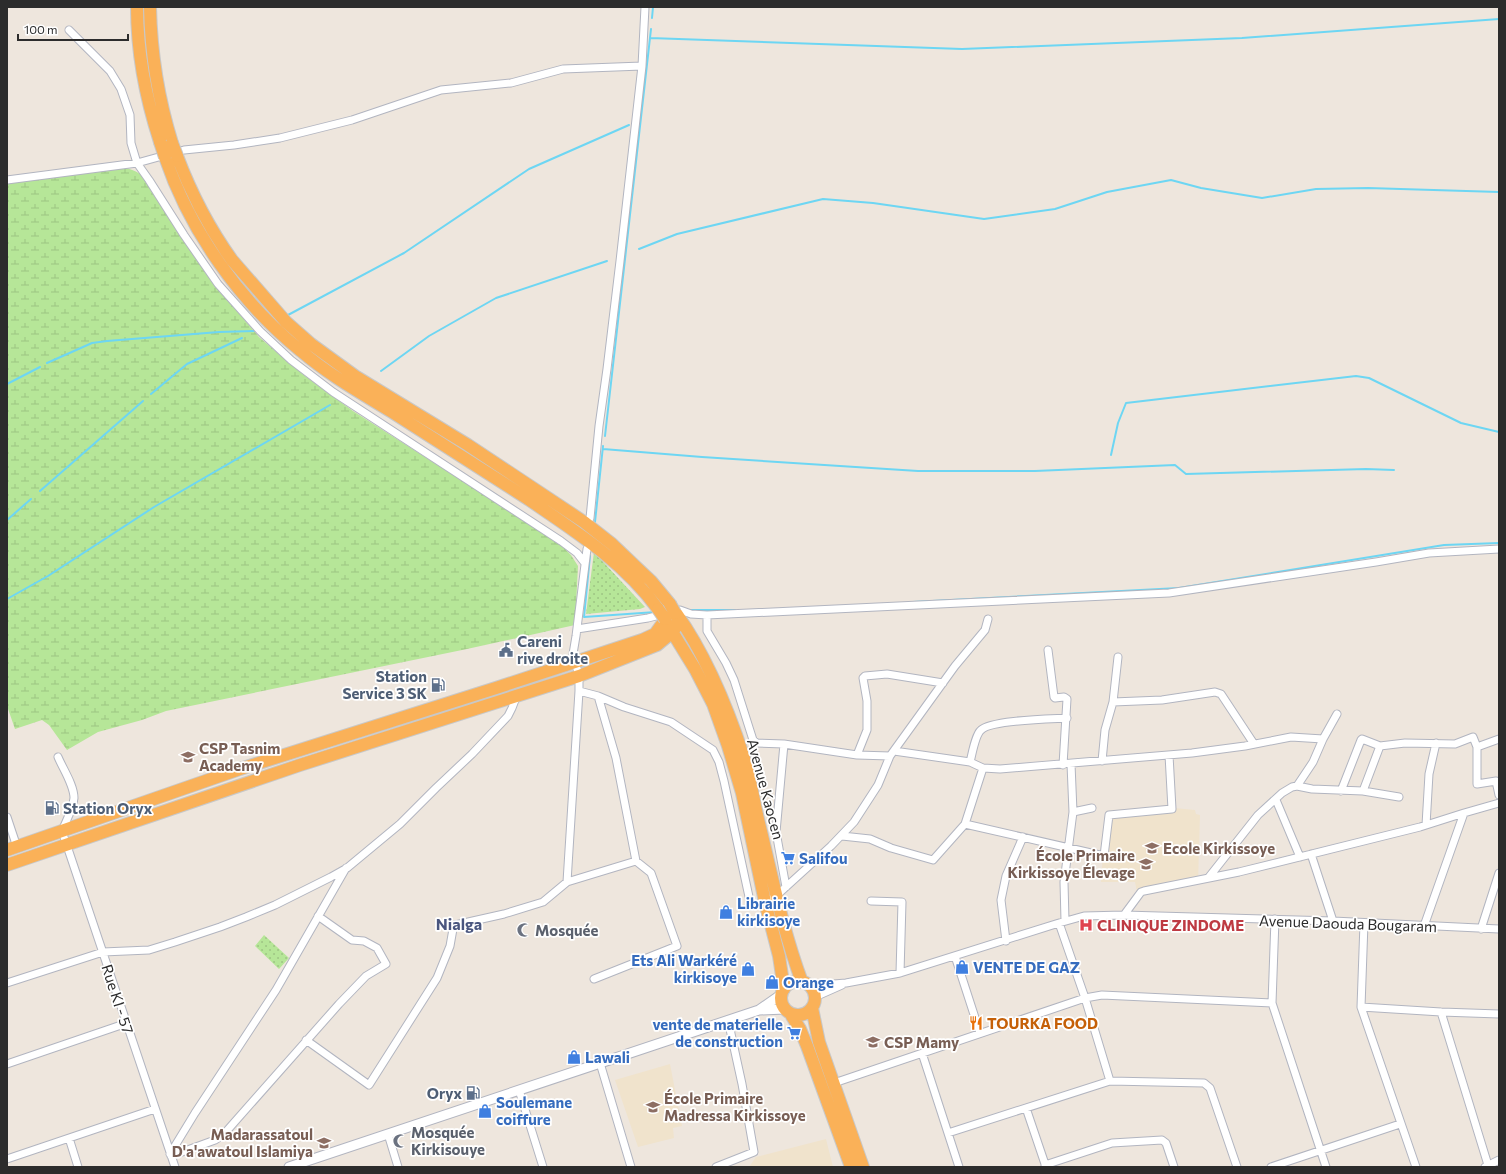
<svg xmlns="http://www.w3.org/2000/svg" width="1506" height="1174" font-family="Commissioner,sans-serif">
  <defs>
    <pattern id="grass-dots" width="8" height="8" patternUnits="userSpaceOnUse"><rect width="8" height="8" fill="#b6e698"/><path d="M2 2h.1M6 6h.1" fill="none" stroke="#9dc583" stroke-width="1.8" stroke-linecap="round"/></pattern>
    <pattern id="wetland-marsh" width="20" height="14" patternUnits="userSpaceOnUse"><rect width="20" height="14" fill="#b6e698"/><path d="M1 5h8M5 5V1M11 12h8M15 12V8" fill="none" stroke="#9dc583"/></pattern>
  </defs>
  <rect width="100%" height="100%" fill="#eee6dd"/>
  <!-- education -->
  <path fill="#f0e3cc" d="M1171,805L1174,808L1195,810L1196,814L1200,815L1198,883L1137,892L1135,882H1101L1106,811Z
    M670,1064L682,1126L673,1128L674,1138L638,1147L615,1080Z
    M826,1139L833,1167H749L756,1157Z"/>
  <!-- grass -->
  <path fill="url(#grass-dots)" d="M594,552L645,607L640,609L586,614Z
    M264,935L289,958L279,969L255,946Z"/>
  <!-- wetland -->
  <path fill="url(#wetland-marsh)" d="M125,168C136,170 141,174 148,182L217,287L259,337L305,376L353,411L558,542L571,555L578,566L575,625L467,649L166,711L142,720L98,732L67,750L49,725L42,720L15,729L7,706V183Z"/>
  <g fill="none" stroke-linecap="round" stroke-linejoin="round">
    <!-- stream -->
    <path stroke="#6dd6f3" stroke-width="2" d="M652,18L653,7
      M650,38L962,49L1242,38L1499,19
      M639,249L677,234L823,199L873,203L984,219L1055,209L1107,192L1171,180L1201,188L1262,198L1316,189L1368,188L1499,192
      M288,315L404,253L529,169L629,125
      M47,363L92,343L107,341L219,332L254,331
      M381,371L429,336L496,298L607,261
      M7,384L40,367
      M151,394L187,364L242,338
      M605,436L651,29
      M603,449L702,457L918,471H1035L1175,465L1186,474L1366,469L1394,470
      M1111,455L1118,423L1126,403L1356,376L1369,378L1461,423L1499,432
      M40,491L143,401
      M7,520L31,499
      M595,522L603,446
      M590,556L584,617L656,612
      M7,599L48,576L154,507L330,405
      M913,602L1179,588L1444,545L1499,543
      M689,610H735"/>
    <defs>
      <path id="minor" d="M69,30L110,71L121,89L130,115L131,143L137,163L149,180L184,235L218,284L260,331L291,360L333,392L561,541L577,553L584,562
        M7,180L137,163L184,150L234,145L280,138L352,120L441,90L511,83L563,69L642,66
        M590,518L599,426L607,369L620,261L642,66L645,7
        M707,615V631L726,663L734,680L753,740L757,743L784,744
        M577,629L648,618L680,610L691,614L707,615L1169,593L1376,562L1429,553L1499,549
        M1048,650L1054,697L1055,698L1064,697L1067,699L1063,765
        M579,691L598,696L624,707L671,722L713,750L719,762L724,781L751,906L765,902L776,896L831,846L854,822L878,785L890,756L955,666L985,630L988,619
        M1113,702L1162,700L1215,692L1221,694L1254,744
        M1337,714L1323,739L1313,762L1297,786L1312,789L1363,791L1399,797
        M1499,739L1477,747V784L1496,781L1499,795
        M894,751L970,762L983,768L1000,769L1192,753L1245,746L1291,737L1323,739
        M857,755L867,730V701L863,678L865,676L887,674L943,683
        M58,757C63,769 74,785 74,798C73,809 66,821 62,831L175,1167
        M1102,761L1105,730L1113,702L1118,657
        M970,762C972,755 975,735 981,730C991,720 1050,719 1067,718
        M983,768L965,824L1104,856L1109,815L1172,809L1169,755
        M1341,791L1361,740L1362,739L1380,746L1405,743L1455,744L1473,737L1477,747
        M1363,791L1380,746
        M1276,800L1300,857
        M1073,812L1092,808
        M1464,813L1499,803
        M7,817L17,847
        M1426,825L1429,774L1436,743
        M842,836L870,839L891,848L933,860L965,824
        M1311,854L1333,921
        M1209,877L1258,815L1282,793L1292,787L1297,786
        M567,882L579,691V676L573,654L576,636L587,549
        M786,887L776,832L784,744L857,755L890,756
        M871,901L902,902L900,973
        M1124,915L1141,892L1144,891L1239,872L1420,827L1464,813L1424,926
        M1275,919L1272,1003L1326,1167
        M1065,921L1064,882L1073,812L1071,764
        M1059,923L1085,998L1110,1081
        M1364,923L1361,1007L1416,1167
        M1481,929L1499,873
        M1006,941L1001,900L1006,876L1023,837
        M955,956L980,1033
        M594,979L677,946L651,873L636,861L616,758L598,696
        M7,983L103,952L149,950L175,942L220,927L246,917L275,905L331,877L347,868L400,824L436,788L472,754L508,716L512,708L517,695
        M809,986L846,983L900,973L1059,923L1084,916L1124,915L1333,921L1499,929
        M815,997L842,985
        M1361,1007L1441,1012L1499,1014
        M1441,1012L1488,1165
        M306,1040L369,1085L437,978L450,946L453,929L455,925L504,914L543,902L567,882L636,861
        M922,1053L959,1167
        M600,1063L631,1167
        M7,1064L127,1023
        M834,1083L1085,998L1102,995L1272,1003
        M519,1090L543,1167
        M1026,1108L1046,1167
        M948,1133L1110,1081L1204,1083L1210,1088L1237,1167
        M388,1134L398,1167
        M69,1138L78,1167
        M170,1154L195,1113L276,990L346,868
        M171,1156L215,1140L224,1134L339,1004L366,976L386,964L377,948L364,941L352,940L318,916
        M7,1159L155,1109
        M1045,1165L1112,1143L1162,1140L1166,1143L1174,1167
        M716,1167L754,1152L742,1084L728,1020
        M1271,1167L1400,1124
        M1485,1167L1499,1160"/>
      <path id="tertiary" d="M759,1010L785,1009
        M289,1167L759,1010L782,994"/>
      <path id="trunk" d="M137,7C137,53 146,99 160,142
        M150,7C151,54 158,98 172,143
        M177,156C191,193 209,228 232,260L286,322L311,344L355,376L468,445L584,522L612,544L634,565L651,581L670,604
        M165,157C190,231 240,302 301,351C329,375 361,393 392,412C438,441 483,470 528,499C575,531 624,562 658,609
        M676,613C706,655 728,709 744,758C750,777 753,796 757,815C771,871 782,928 802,982
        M668,625L695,669L713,704L728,746L742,793L765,902L779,956L784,989
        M7,850L240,769L496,688L642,640L655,634L665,620
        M7,865L300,765L579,676L657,645L669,635L676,627L678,623L676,613
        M781 998a17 17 0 1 1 34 0a17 17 0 1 1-34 0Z
        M812,1008L819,1042L863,1167
        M790,1013L800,1029L807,1046L851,1167"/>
    </defs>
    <!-- minor casing -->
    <use href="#minor" stroke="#b2b5c0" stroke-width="9"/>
    <!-- tertiary casing -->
    <use href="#tertiary" stroke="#b2b5c0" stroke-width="11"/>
    <!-- trunk casing -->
    <use href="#trunk" stroke="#c8c8c8" stroke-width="14"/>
    <!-- minor -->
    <use href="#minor" stroke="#fff" stroke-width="7"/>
    <!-- tertiary -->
    <use href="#tertiary" stroke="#fff" stroke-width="9"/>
    <!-- trunk -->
    <use href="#trunk" stroke="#fab158" stroke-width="12"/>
    <defs>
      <path id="trunk-bridge" d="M160,142L165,157
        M172,143L177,156
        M670,604L675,613
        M658,609L665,619"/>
    </defs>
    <!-- trunk-bridge casing -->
    <use href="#trunk-bridge" stroke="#c8c8c8" stroke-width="14" stroke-linecap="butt"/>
    <!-- trunk-bridge -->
    <use href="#trunk-bridge" stroke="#fab158" stroke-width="12"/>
  </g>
  <!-- icons -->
  <defs>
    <symbol id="civic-bare" viewBox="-9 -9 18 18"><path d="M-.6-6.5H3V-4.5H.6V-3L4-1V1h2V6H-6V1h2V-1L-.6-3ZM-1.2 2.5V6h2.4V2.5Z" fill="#5c6f8a" stroke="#fff" stroke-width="2.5" paint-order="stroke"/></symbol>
    <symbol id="fuel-bare" viewBox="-9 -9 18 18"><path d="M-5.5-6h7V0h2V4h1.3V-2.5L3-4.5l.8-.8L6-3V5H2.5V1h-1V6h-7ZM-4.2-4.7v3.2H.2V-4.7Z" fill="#5c6f8a" stroke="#fff" stroke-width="2.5" paint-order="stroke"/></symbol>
    <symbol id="school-bare" viewBox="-9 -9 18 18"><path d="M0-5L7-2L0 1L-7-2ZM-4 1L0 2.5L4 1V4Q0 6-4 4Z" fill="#8d6e63" stroke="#fff" stroke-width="2.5" paint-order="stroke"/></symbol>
    <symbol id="supermarket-bare" viewBox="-9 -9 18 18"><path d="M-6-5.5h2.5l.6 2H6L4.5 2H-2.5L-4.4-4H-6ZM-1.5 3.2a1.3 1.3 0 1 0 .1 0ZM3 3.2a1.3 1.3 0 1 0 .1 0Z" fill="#3f7fe0" stroke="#fff" stroke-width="2.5" paint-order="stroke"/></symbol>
    <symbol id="shop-bare" viewBox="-9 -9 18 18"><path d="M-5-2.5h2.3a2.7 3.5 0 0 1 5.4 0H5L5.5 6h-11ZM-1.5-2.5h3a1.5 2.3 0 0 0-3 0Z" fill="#3f7fe0" stroke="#fff" stroke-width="2.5" paint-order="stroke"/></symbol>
    <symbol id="hospital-bare" viewBox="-9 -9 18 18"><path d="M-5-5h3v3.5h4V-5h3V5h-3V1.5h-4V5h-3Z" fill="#e0444e" stroke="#fff" stroke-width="2.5" paint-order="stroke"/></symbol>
    <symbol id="mosque-bare" viewBox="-9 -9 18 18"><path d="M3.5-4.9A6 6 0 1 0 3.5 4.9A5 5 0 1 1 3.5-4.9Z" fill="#6b7280" stroke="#fff" stroke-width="2.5" paint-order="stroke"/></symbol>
    <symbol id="restaurant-bare" viewBox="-9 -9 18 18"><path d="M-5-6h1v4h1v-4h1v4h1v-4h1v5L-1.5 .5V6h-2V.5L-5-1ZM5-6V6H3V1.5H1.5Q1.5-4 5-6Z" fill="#e8710a" stroke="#fff" stroke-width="2.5" paint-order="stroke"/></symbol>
  </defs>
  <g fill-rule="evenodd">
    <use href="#civic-bare" x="496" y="640" width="20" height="20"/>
    <use href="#fuel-bare" x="428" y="675" width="20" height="20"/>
    <use href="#school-bare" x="178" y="747" width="20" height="20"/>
    <use href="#fuel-bare" x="42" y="798" width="20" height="20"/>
    <use href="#school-bare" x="1142" y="838" width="20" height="20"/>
    <use href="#supermarket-bare" x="778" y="848" width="20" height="20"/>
    <use href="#school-bare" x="1136" y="854" width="20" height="20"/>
    <use href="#shop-bare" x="716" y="902" width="20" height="20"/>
    <use href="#hospital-bare" x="1076" y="915" width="20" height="20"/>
    <use href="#mosque-bare" x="514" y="920" width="20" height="20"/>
    <use href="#shop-bare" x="952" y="957" width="20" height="20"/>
    <use href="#shop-bare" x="738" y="959" width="20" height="20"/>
    <use href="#shop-bare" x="762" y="972" width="20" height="20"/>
    <use href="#restaurant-bare" x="966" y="1013" width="20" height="20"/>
    <use href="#supermarket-bare" x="784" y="1023" width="20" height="20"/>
    <use href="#school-bare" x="863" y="1032" width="20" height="20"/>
    <use href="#shop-bare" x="564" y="1047" width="20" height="20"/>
    <use href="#fuel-bare" x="463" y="1083" width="20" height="20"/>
    <use href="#school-bare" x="643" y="1097" width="20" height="20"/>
    <use href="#shop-bare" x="475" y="1101" width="20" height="20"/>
    <use href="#mosque-bare" x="390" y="1131" width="20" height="20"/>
    <use href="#school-bare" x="314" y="1133" width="20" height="20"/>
  </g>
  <g text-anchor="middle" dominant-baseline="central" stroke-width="3.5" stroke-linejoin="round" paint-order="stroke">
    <!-- service labels -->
    <g font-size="15" font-weight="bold" fill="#4e5e75" stroke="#fff" text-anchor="start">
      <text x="517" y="641">Careni<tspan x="517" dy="17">rive droite</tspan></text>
      <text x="427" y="676" text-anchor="end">Station<tspan x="427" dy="17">Service 3 SK</tspan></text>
      <text x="63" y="808">Station Oryx</text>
      <text x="462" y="1093" text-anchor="end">Oryx</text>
    </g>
    <!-- education labels -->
    <g font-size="15" font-weight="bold" fill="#785e54" stroke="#fff" text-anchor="start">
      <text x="199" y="748">CSP Tasnim<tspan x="199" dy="17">Academy</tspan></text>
      <text x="1163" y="848">Ecole Kirkissoye</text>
      <text x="1135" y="855" text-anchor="end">École Primaire<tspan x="1135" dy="17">Kirkissoye Élevage</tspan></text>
      <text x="884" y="1042">CSP Mamy</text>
      <text x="664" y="1098">École Primaire<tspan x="664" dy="17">Madressa Kirkissoye</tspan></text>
      <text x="313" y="1134" text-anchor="end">Madarassatoul<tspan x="313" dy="17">D'a'awatoul Islamiya</tspan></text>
    </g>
    <!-- street labels -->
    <g font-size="15" fill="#2c2c2c" stroke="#fff">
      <text transform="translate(766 789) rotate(75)">Avenue Kaocen</text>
      <text transform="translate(1348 923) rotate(2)">Avenue Daouda Bougaram</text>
      <text transform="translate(118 999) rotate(72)">Rue KI - 57</text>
    </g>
    <!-- shop labels -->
    <g font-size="15" font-weight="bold" fill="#366cbe" stroke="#fff" text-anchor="start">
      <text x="799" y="858">Salifou</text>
      <text x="737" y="903">Librairie<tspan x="737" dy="17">kirkisoye</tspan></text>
      <text x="737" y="960" text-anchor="end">Ets Ali Warkéré<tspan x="737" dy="17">kirkisoye</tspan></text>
      <text x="973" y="967">VENTE DE GAZ</text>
      <text x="783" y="982">Orange</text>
      <text x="783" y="1024" text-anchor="end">vente de materielle<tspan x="783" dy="17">de construction</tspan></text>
      <text x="585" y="1057">Lawali</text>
      <text x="496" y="1102">Soulemane<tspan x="496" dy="17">coiffure</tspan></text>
    </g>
    <!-- health labels -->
    <g font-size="15" font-weight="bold" fill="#be3a42" stroke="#fff" text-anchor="start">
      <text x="1097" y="925">CLINIQUE ZINDOME</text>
    </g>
    <!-- worship labels -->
    <g font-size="15" font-weight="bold" fill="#5b616d" stroke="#fff" text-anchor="start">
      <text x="535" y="930">Mosquée</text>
      <text x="411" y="1132">Mosquée<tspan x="411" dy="17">Kirkisouye</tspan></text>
    </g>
    <!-- food labels -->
    <g font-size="15" font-weight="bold" fill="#c56008" stroke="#fff" text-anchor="start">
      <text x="987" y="1023">TOURKA FOOD</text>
    </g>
    <!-- neighbourhood labels -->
    <g font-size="16" font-weight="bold" fill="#4a567f" stroke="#fff">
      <text x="459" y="923">Nialga</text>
    </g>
  </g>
  <!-- border -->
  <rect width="1506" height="1174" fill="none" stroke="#2c2c2c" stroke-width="16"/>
  <!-- scale -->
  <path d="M18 34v6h110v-6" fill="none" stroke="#2c2c2c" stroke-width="2"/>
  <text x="24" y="34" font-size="12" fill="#2c2c2c" stroke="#ffffff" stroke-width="3" paint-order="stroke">100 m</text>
</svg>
